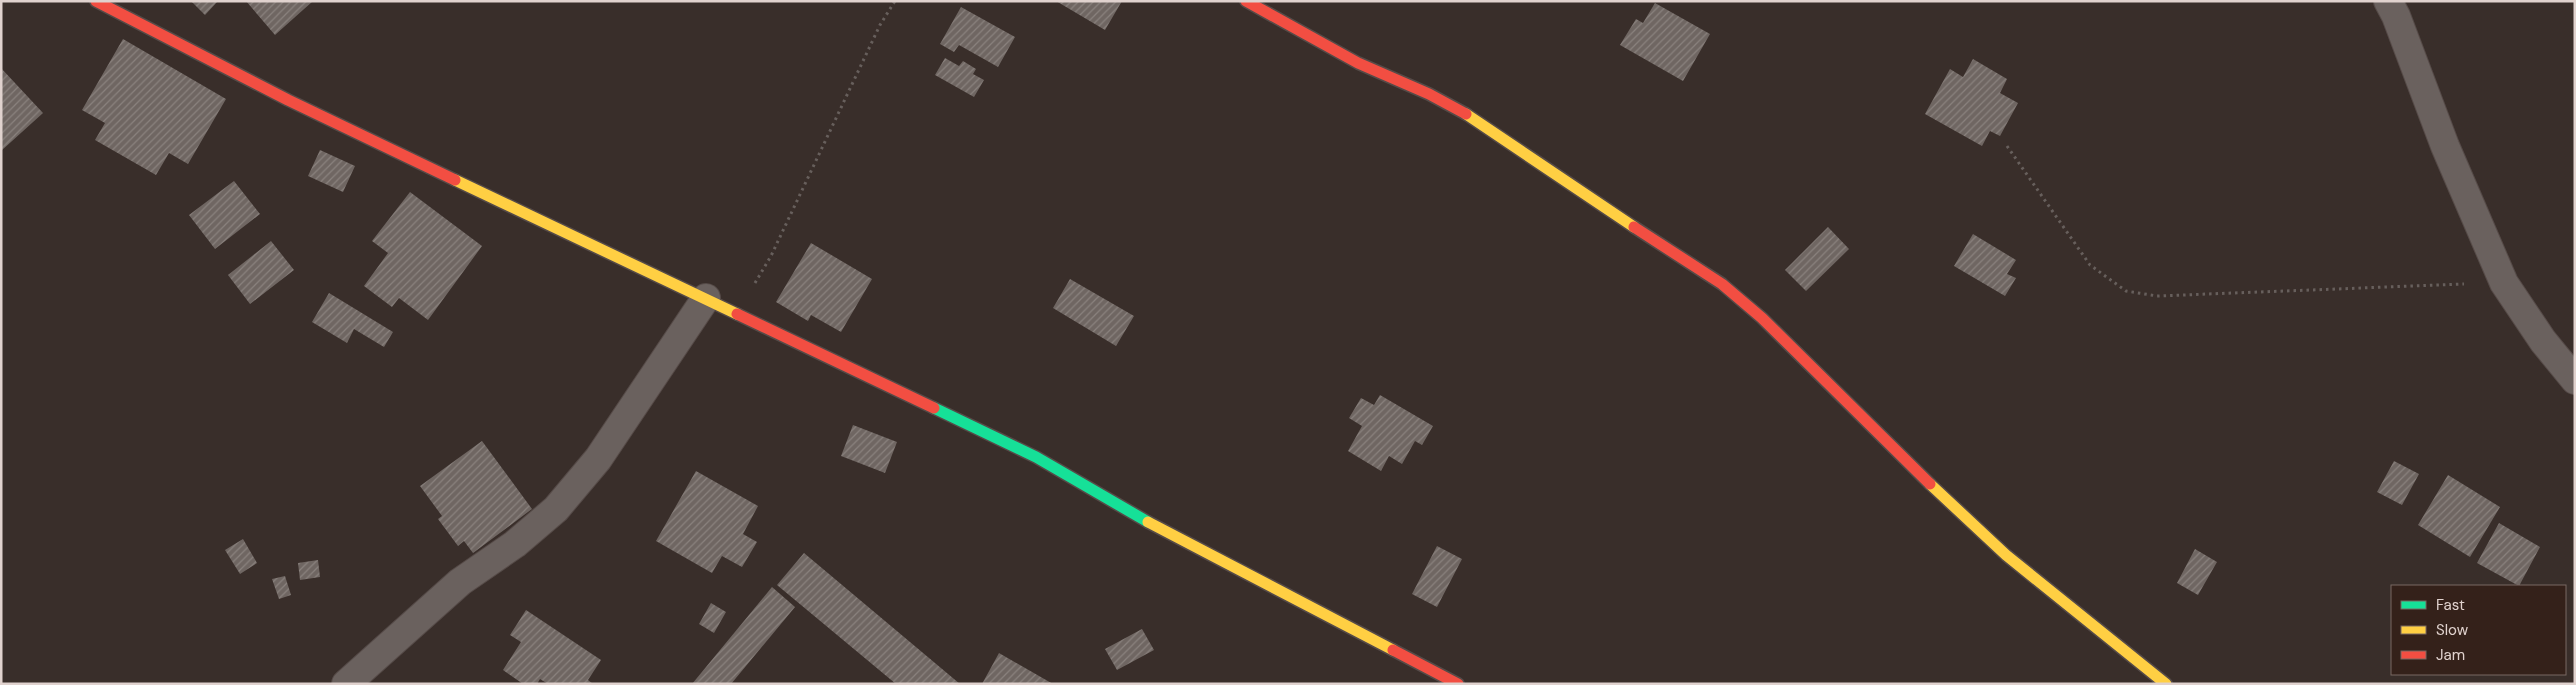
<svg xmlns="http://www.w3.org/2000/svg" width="2576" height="685" font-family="'DM Sans',sans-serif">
  <defs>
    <pattern id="building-hatch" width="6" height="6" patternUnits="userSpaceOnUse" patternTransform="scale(1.25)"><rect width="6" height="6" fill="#6f6662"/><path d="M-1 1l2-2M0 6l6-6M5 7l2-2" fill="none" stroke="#8a827e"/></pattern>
  </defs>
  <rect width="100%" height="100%" fill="#392e2a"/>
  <!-- building -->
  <path fill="url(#building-hatch)" d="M191,1H218L205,15Z
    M246,1H313L275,35Z
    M1056,1H1122L1105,30Z
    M1655,3L1710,34L1683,81L1620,45L1636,19L1643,23Z
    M961,7L1015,37L998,67L959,45L954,52L940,44Z
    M123,39L226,99L188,164L169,153L156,175L95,140L105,123L82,110Z
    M945,58L959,66L963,61L976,69L973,74L984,80L974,97L935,75Z
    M1973,59L2007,79L2000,93L2018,103L2000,136L1990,131L1982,146L1925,114L1950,69L1963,77Z
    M1,68L43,113L1,151Z
    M320,150L355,166L343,192L308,176Z
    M234,181L260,214L215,249L189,215Z
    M410,192L482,246L428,320L399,298L392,307L364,286L388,253L372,241Z
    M1828,227L1849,249L1806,291L1785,270Z
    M1973,234L2016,260L2007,274L2016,278L2005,296L1954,266Z
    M271,241L294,270L250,304L228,275Z
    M811,243L872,279L841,332L811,315L808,321L776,302Z
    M1070,279L1134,316L1116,346L1053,308Z
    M329,293L393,332L384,347L354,329L347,343L312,322Z
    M1380,395L1433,426L1422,445L1415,441L1402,464L1389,456L1381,471L1348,451L1362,426L1349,418L1361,398L1374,405Z
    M853,425L897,442L885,473L841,456Z
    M482,441L532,509L473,553L464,541L458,546L438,519L442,516L420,486Z
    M2394,461L2419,474L2402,505L2377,492Z
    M696,471L758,506L743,534L757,542L742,567L722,556L712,573L656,541Z
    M2448,475L2500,507L2470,557L2418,525Z
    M2499,523L2540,547L2519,586L2477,563Z
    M243,539L257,563L240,574L225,550Z
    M1437,546L1462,559L1437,607L1412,594Z
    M2195,549L2217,562L2198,595L2177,583Z
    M804,553L960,684H896L777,585Z
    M318,560L320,577L300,580L298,563Z
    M285,576L291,595L279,599L272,579Z
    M772,587L795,607L731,684H692Z
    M711,603L726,612L714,633L699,624Z
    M526,610L601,660L588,680L593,684H548L540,679L537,684H523L503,670L521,642L510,635Z
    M1142,629L1154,650L1117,670L1105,649Z
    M999,653L1053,684H982Z"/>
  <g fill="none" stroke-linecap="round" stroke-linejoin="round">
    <defs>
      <path id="street" d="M2388,1L2396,16L2445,146L2504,283L2543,341L2575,380
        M346,684L460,582L515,544L556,509L598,459L706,298"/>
      <path id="fast" d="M934,408L1036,457L1148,522"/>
      <path id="slow" d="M1466,114L1634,227
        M455,180L737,314
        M1930,484L2006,555L2166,684
        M1148,522L1393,650"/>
      <path id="jam" d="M96,1L288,100L455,180
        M1246,1L1358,63L1429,94L1466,114
        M1634,227L1722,284L1762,318L1930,484
        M737,314L934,408
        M1393,650L1458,684"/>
    </defs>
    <!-- street casing -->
    <use href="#street" stroke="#564b48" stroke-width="30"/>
    <!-- fast casing -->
    <use href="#fast" stroke="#564b48" stroke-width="14"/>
    <!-- slow casing -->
    <use href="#slow" stroke="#564b48" stroke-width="14"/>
    <!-- jam casing -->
    <use href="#jam" stroke="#564b48" stroke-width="14"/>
    <!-- path -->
    <path stroke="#675f5c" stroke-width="3" stroke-dasharray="2.5 4" stroke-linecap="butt" d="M2007,146L2090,265L2126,291L2157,296L2464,284
      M755,283L771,256L880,25L895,1"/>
    <!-- street -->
    <use href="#street" stroke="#6a615e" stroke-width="28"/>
    <!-- fast -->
    <use href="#fast" stroke="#16e098" stroke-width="11"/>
    <!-- slow -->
    <use href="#slow" stroke="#ffcf43" stroke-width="11"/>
    <!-- jam -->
    <use href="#jam" stroke="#f24e42" stroke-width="11"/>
  </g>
  <!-- border -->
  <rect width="2576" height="685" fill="none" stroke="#e0d2ce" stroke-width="5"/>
  <!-- legend -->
  <rect x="2391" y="585" width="175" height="90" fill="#34211a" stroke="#796862"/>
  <rect x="2401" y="601" width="25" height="8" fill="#16e098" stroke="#796862"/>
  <text x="2436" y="610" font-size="15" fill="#e0d2ce">Fast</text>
  <rect x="2401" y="626" width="25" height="8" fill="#ffcf43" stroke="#796862"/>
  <text x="2436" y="635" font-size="15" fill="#e0d2ce">Slow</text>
  <rect x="2401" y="651" width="25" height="8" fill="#f24e42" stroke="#796862"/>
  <text x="2436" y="660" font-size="15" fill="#e0d2ce">Jam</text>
</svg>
